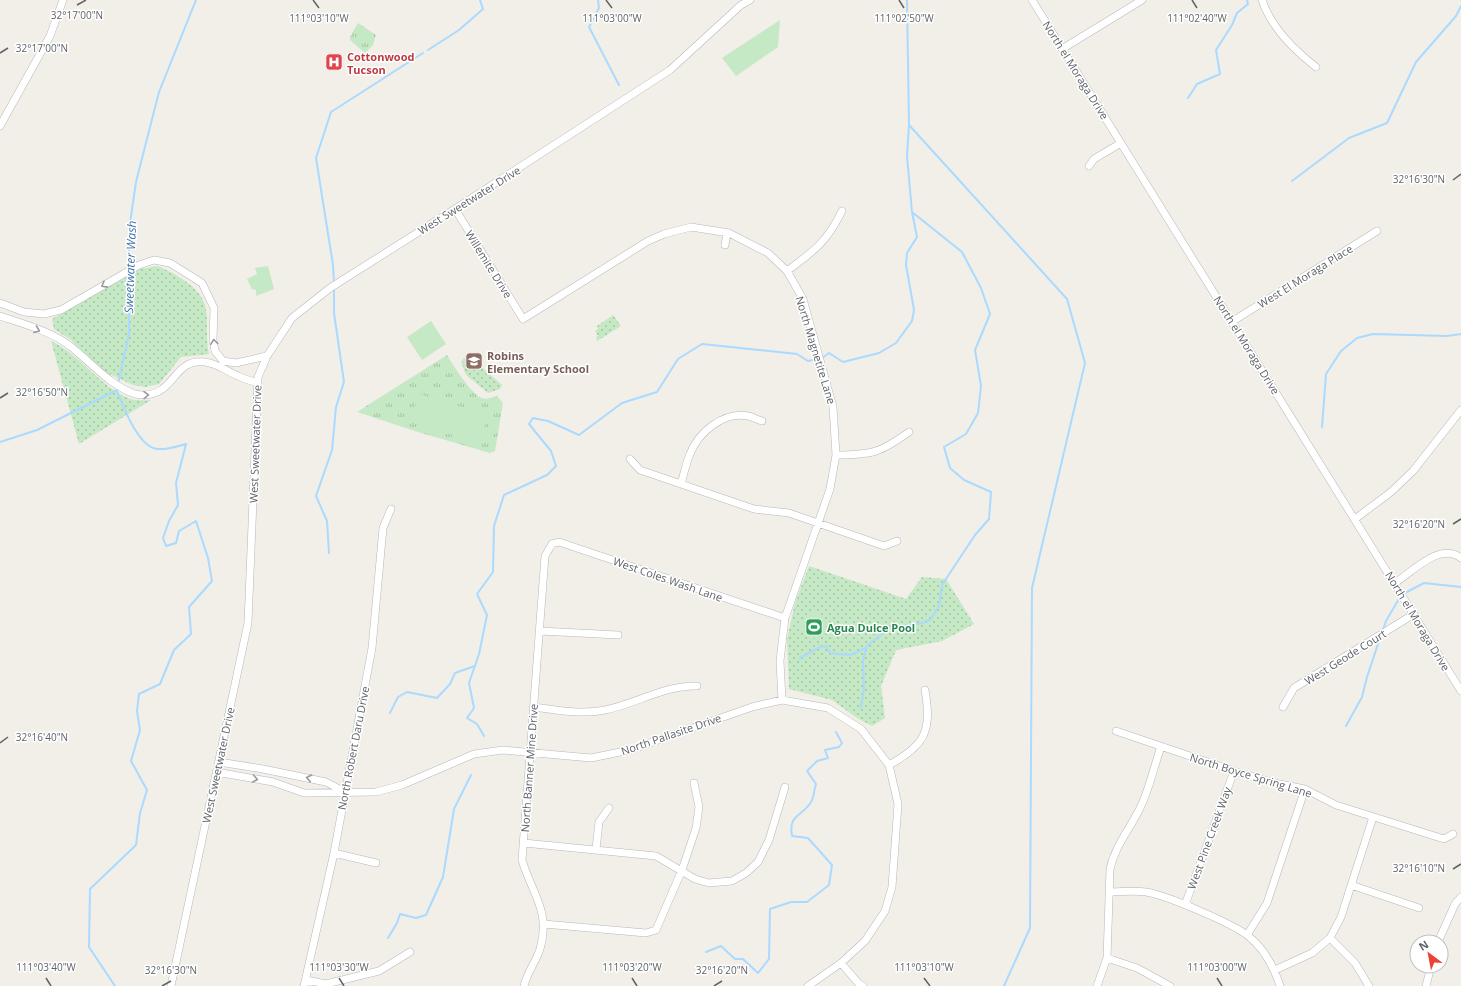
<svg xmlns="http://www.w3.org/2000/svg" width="1461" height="986" font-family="'Open Sans',sans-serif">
  <defs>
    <pattern id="grass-tufts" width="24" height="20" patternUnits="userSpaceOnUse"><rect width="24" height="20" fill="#c5e8c5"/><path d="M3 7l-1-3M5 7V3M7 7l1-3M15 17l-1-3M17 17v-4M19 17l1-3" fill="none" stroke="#a3c0a4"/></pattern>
    <pattern id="park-dots" width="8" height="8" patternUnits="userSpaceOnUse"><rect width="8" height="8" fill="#c5e8c5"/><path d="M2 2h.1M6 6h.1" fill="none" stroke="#a3c0a4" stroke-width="1.8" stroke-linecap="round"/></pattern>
    <pattern id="water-waves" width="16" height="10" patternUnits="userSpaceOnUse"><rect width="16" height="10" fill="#aadaff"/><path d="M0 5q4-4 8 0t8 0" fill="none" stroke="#8eb4d2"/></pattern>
  </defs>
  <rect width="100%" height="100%" fill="#f1efe8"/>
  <!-- grass -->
  <path fill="url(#grass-tufts)" d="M358,23L376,35L373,45L365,53L350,40V37Z
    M447,355C453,365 471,394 482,398C487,400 493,397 497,396L503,403L495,451L490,453L418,432L357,412Z"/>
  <!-- park -->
  <path fill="url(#park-dots)" d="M158,266C174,273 200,287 205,305C209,319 205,338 209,354L181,357L159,384L145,387L133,385L105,372L70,339L54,329L52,319L140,269Z
    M613,315L621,326L597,341L596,337L598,336L595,331L598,329L597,326Z
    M51,341C81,355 99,386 130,399C135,401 145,400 151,400L79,444Z
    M464,358L478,364L502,385L500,389L488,393L466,375L461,362Z
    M809,566L906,599L922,577L946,579L974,624L942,641L896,650L881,686L885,718L872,726L857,718L832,700L789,689L787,639L795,603Z"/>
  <!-- garden -->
  <path fill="#c5e8c5" d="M780,20L778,47L736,76L722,58Z
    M268,266L274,289L256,296V290L252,289L247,279L257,274L255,268Z
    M431,321L446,344L422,360L407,337Z
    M419,394L488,415L479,443L410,422Z
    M812,611L829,621L821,637L818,636L813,639L809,633L801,629L800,623C803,618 808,616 812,611Z"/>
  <!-- water -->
  <path fill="url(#water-waves)" d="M813,619L816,620L817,625L813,626L811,631L805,629L804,626L810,624Z"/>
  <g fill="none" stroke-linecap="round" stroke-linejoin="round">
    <!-- stream -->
    <path stroke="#aadaff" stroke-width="2" d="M598,0L599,8L589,27L619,85
      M907,0L909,125L1067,299L1085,363L1032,588L1030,928L1004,986
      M428,50L459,30L483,9L480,0
      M1188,98L1197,84L1220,74L1216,50L1232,25L1237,13L1248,4L1247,0
      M1292,181L1349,138L1387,123L1416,62L1456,16L1461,6
      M129,269V230L136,182L149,131L159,92L196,0
      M334,283L333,265L316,158L331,112L423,53
      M822,358L829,353L843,362L879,353L896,343L912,321L914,310L906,265L907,253L917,237L912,212
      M118,384L129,334V273
      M1322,427L1326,374L1341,351L1357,338L1373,334L1447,336L1461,334
      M0,442L37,430L117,390
      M329,553L327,521L316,496L332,450L336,407L344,382L334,313V287
      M1403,594L1424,583L1461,587
      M1383,630L1386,621L1400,597
      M800,658L820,647L826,646L830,653L850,655L866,648
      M861,707L864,688L863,662L866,647L889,628L922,623L931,619L939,606L942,585L975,535L989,519L991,492L964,480L950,468L944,447L966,434L978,413L981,386L975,350L990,314L981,288L962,252L912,212L907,156L909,125
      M390,713L398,697L407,692L437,698L450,684L455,673L475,666
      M1346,726L1362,697L1367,677L1380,638
      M484,736L477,724L467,718L474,708L469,683L479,654L487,615L477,594L493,572L494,526L504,495L547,475L556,466L551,451L529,424L533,418L548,421L579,435L622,403L657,392L678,359L702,344L797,354L808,361L817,359
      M388,938L397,923L400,914L416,918L426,915L443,877L454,809L471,775
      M706,952L721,946L735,959H743L758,973L769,959L770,909L791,902H807L829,885L832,865L808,838L792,836C788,814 802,817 811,802C814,798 814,789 816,784L807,771L817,761L828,758L825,750L839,747L842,743L836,732
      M115,986L89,947L90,889L136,845L140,813L147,790L131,761L140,730L137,711L139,694L160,684L174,650L191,634L189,607L212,581L208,558L196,521L179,531L176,543L166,546L163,538L169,521L178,505L176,483L186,444C178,446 167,450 158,449C139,449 123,406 117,391"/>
    <defs>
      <path id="minor" d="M1032,0L1461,691
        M1262,0C1271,27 1294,50 1316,67
        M1062,49L1142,0
        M0,126L50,36L63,0
        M1089,166L1094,159L1121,143
        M455,209L523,319L648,241L664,234L691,227L729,233L768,253L787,271L803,299L833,407L836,455L830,489L785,618L780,661L782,700
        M725,245L727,233
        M787,271C815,250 826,243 842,211
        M0,303L24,312L44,314L61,310L139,265L154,260L170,263L202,283L214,308L213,340L215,351L223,361L236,363L267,356
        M0,316C21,323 53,332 70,346C91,362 109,385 135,394C138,395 142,395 144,395C176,394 173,358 205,362C219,364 226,371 238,376C244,379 251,381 258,383
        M1233,321L1377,231
        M836,455C871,455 880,453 909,432
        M630,459L640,470L754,509L789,513L884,546L897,541
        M681,484C684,474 686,463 690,454C698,433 723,411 748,416C753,417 758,420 762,421
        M1355,519L1391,492L1413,471L1461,410
        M552,544L559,542L565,544L785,618
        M1395,583C1413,571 1440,542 1461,558
        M540,631L618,635
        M534,707C558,710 581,715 605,710C636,704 665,685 697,686
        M1283,707L1294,688L1414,614
        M1116,731L1234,771L1274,783L1305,789L1336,805L1444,839L1453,834
        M219,762L263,769L326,782L345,792
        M889,765C926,745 932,730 925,690
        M216,772L273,782L304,793L376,792L402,785L474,754L503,750L591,758L630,750L752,707L782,700L828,708L861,729L889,765L898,804L892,887L885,911L865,941L841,963L808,986
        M524,843L656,856L695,879L709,883L732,881L746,873L758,862L769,840L785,787
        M596,849L599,822L609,808
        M334,853L376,863
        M1351,885L1419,908
        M1109,892C1121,892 1134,890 1146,892C1166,895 1231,923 1247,935C1264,948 1274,967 1280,986
        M1185,905L1234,771
        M544,924L646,933L656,930L682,870L696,828L699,807L694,783
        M1247,935L1267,903L1305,789
        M1330,938L1355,963L1369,986
        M1438,942L1455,904L1461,897
        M1107,958L1137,968L1170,986
        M841,963L859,984L863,986
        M1275,970L1312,953L1330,938L1341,917L1373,817
        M306,980L326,984L379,971L410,952
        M171,986L248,623L258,377L267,356L292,318L330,288L455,209L670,70L741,5L750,0
        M304,986L334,853L372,648L383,528L391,509
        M524,986C527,972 536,962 540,949C551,911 532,894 522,860L545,556L552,544
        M1097,986L1107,958L1110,869C1115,845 1131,828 1141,806C1150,787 1154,766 1161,747
        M1426,986L1431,966"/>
    </defs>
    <!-- minor casing -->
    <use href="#minor" stroke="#b5b8bc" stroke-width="8"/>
    <!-- minor -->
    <use href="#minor" stroke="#fff" stroke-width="7"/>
  </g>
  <!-- one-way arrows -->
  <defs><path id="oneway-chevron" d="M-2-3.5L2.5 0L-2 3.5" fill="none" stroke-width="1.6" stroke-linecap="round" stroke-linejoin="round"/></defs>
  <g stroke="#979a9d">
    <use href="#oneway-chevron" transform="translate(104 285) rotate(151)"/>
    <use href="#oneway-chevron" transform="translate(37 330) rotate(22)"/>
    <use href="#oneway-chevron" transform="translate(214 342) rotate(-97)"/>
    <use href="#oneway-chevron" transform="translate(146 395) rotate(-1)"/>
    <use href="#oneway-chevron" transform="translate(309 778) rotate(-168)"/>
    <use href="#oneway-chevron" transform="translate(255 779) rotate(10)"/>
  </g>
  <!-- ticks -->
  <path fill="none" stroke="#5f6368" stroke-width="1.5" d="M313,0L319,8M606,0L612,8M899,0L904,8M1192,0L1197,8M77,5L86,0M0,53L8,48M1453,180L1461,174M0,398L8,393M1453,524L1461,519M0,743L8,737M1453,869L1461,864M46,978L51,986M339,978L344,986M632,978L637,986M924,978L930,986M1217,978L1222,986M162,986L171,981M714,986L722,981"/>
  <!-- icons -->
  <defs>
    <symbol id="hospital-square" viewBox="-11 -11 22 22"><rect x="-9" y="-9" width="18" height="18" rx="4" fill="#e0444e" stroke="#fff"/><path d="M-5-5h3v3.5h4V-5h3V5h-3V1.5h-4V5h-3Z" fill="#fff"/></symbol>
    <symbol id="school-square" viewBox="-11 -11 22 22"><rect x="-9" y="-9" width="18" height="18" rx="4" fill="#8d6e63" stroke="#fff"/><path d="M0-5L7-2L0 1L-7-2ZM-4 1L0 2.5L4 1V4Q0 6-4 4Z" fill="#fff"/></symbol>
    <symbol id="stadium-square" viewBox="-11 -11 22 22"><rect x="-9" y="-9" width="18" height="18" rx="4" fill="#2e9e5b" stroke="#fff"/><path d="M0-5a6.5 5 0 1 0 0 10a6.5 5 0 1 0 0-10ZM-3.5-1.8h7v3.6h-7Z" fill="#fff"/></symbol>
  </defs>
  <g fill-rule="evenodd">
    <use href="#hospital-square" x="324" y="52" width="20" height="20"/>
    <use href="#school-square" x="464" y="351" width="20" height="20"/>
    <use href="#stadium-square" x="804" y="617" width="20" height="20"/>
  </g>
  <g text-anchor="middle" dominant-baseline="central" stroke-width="3" stroke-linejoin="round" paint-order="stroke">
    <!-- health labels -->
    <g font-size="11" font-weight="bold" fill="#be3a42" stroke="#fff" text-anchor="start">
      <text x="347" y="56">Cottonwood<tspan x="347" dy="13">Tucson</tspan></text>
    </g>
    <!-- street labels -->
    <g font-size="11" fill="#5f6368" stroke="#fff">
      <text transform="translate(1076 70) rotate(58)">North el Moraga Drive</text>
      <text transform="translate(469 200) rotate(-32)">West Sweetwater Drive</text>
      <text transform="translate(489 264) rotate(58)">Willemite Drive</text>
      <text transform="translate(1305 276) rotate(-32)">West El Moraga Place</text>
      <text transform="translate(1247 345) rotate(58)">North el Moraga Drive</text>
      <text transform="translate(816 350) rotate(73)">North Magnetite Lane</text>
      <text transform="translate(255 444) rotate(-88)">West Sweetwater Drive</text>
      <text transform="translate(668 579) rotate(19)">West Coles Wash Lane</text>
      <text transform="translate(1418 621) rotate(59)">North el Moraga Drive</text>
      <text transform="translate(1345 657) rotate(-32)">West Geode Court</text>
      <text transform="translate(671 734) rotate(-19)">North Pallasite Drive</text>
      <text transform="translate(353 748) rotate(-79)">North Robert Daru Drive</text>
      <text transform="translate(218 765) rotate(-78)">West Sweetwater Drive</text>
      <text transform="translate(529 768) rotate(-86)">North Banner Mine Drive</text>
      <text transform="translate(1251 775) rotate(17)">North Boyce Spring Lane</text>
      <text transform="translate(1209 838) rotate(-70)">West Pine Creek Way</text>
    </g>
    <!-- education labels -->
    <g font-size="11" font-weight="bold" fill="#785e54" stroke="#fff" text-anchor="start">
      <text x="487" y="355">Robins<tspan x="487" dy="13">Elementary School</tspan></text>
    </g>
    <!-- leisure labels -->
    <g font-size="11" font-weight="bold" fill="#27864d" stroke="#fff" text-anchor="start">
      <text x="827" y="627">Agua Dulce Pool</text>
    </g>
    <!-- water labels -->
    <g font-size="12" font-style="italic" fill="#4174aa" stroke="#fff">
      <text transform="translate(130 267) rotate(-88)">Sweetwater Wash</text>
    </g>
  </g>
  <g font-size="10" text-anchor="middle" fill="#5f6368" stroke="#fff" stroke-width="3" stroke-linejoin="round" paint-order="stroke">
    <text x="77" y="19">32°17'00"N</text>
    <text x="319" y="22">111°03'10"W</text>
    <text x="612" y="22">111°03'00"W</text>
    <text x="904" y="22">111°02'50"W</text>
    <text x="1197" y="22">111°02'40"W</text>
    <text x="42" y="52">32°17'00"N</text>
    <text x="1419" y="183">32°16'30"N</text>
    <text x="42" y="396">32°16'50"N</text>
    <text x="1419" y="528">32°16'20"N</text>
    <text x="42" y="741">32°16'40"N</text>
    <text x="1419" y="872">32°16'10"N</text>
    <text x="46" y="971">111°03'40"W</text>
    <text x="339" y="971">111°03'30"W</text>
    <text x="632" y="971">111°03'20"W</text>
    <text x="924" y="971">111°03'10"W</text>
    <text x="1217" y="971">111°03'00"W</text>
    <text x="171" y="974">32°16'30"N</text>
    <text x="722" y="974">32°16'20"N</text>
  </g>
  <!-- north arrow -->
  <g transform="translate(1429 954) rotate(328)"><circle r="19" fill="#ffffff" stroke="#bfc1c3"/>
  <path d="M0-3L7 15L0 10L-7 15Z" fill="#ea4335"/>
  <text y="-6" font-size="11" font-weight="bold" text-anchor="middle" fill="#5f6368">N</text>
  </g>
</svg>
